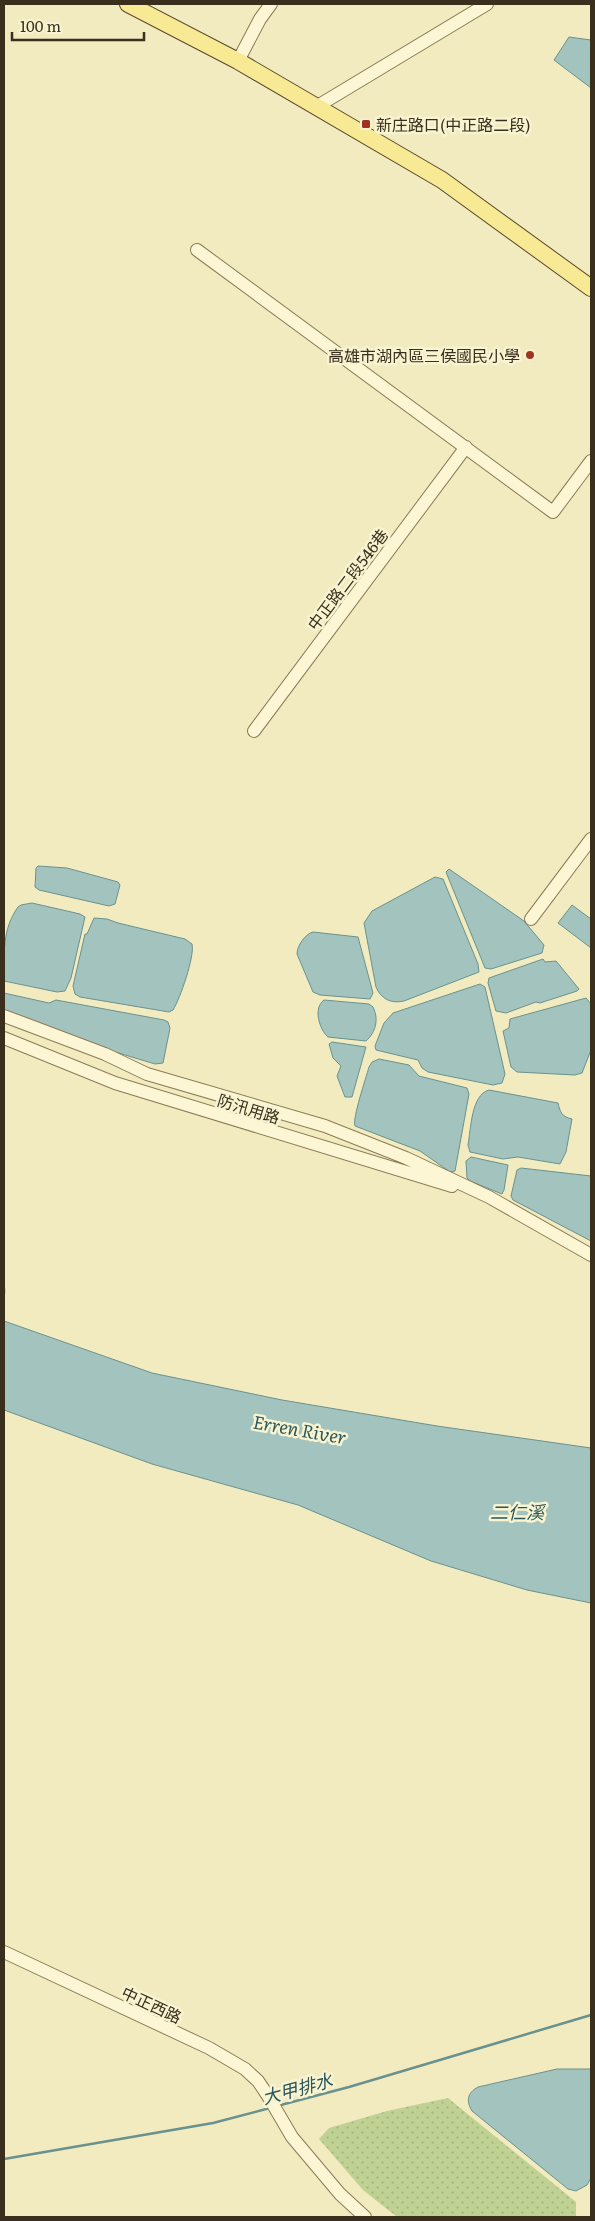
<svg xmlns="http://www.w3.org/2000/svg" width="595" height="2221" font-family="Literata,'Noto Sans TC',serif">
  <defs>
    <pattern id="grass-dots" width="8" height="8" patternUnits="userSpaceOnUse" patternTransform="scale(1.25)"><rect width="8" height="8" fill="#bfd193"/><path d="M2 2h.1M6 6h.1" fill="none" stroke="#a5b47e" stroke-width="1.8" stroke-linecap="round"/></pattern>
  </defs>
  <rect width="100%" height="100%" fill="#f2ebc0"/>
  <!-- grass -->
  <path fill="url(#grass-dots)" d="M448,2098L576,2202V2217H397L363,2190L319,2139L329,2128L387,2111Z"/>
  <!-- water -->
  <path fill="#a3c3bf" stroke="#69928e" d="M569,37L591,40V88L554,60Z
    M38,866L67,868L118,882L120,885L115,904L109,906L39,890L35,887L36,868Z
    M449,869L524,921L544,945L542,953L491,969L485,968L448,877L446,872Z
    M435,877L443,879L478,964L479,972L404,1001C391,1004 381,999 376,987L364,923L372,911Z
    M32,903L80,914L85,917L71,978L65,991L57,992L4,981C4,955 2,929 18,907L21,905Z
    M572,905L591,919V948L558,923Z
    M94,918L107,919L118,923L185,939L192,944C195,956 180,999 173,1010L169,1012L80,997L75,994L73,986L85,934H87Z
    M313,932L358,937L373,993L370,999L320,995L313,992L297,954C297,946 305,934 313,932Z
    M543,959L545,962L556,961L579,989L577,991L540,1003L536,1002L506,1013L496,1011L488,983L489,978Z
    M480,984L485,987L505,1074L502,1083L493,1085L428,1072L422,1068L418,1060L376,1050L375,1046L384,1023L393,1013Z
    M4,993L49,1003L56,1000L164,1020L168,1022L170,1028L163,1063L155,1064L79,1041L4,1011Z
    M586,998L591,1004V1050L582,1073L575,1075L517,1072L511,1067L503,1031L509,1028L510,1019Z
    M324,1000L369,1004L373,1007C379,1019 376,1032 366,1041L328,1037C319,1029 313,1008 324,1000Z
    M332,1042L366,1047L352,1097H345L337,1076L341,1066L333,1058L329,1044Z
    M379,1059L409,1065L419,1076L467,1088L469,1094L455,1171L450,1172L420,1151L355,1126C352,1119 366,1078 369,1067L372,1062Z
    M489,1090L558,1103C560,1112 562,1117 572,1119L566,1152L560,1164L518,1157L503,1159L470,1152L468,1145C471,1129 471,1095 489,1090Z
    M471,1157L508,1165L504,1190L502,1194L470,1181L467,1178L466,1161Z
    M521,1168L591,1176V1241L513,1200L511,1196L517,1170Z
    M4,1321L152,1373L282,1400L437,1426L591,1448V1603L527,1590L431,1561L298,1505L152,1464L4,1410Z
    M557,2069H591V2178L587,2185L576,2191L568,2189L472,2111C466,2101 467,2093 478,2087Z"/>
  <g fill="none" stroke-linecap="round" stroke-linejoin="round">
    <!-- stream -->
    <path stroke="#69928e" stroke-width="2.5" d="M4,1288V1293
      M277,2106L349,2087L591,2015
      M4,2159L213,2123L270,2108"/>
    <defs>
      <path id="minor" d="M238,61L260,19L271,4
        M316,107L487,4
        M197,250L553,512L591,461
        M254,731L466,447
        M531,919L591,839
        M4,1016L105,1054L147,1074L325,1126L406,1158L489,1197L591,1255
        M4,1038L115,1083L452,1186
        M4,1952L209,2048L245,2069L258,2081L268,2096L292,2137L340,2194L365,2217"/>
      <path id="major" d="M128,4L238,61L442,180L591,288"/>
    </defs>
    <!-- minor casing -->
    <use href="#minor" stroke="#8c7b56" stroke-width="14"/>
    <!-- major casing -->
    <use href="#major" stroke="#59482b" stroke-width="18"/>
    <!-- minor -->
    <use href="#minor" stroke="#fcf6d4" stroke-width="12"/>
    <!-- major -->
    <use href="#major" stroke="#f8e994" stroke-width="16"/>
  </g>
  <!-- markers -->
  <g fill="#a03421" stroke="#f8f3d0" stroke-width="2">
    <rect x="361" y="119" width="10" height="10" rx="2.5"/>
    <circle cx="530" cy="355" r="5"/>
  </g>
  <g text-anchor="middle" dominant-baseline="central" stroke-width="5" stroke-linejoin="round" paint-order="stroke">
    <!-- poi labels -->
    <g font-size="16" fill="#3a2f1c" stroke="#f8f3d0" text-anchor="start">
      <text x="376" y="124">新庄路口(中正路二段)</text>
      <text x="520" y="355" text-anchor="end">高雄市湖內區三侯國民小學</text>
    </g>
    <!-- street labels -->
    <g font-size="16" fill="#3a2f1c" stroke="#f8f3d0">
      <text transform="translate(347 579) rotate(-53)">中正路二段546巷</text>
      <text transform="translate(249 1108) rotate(17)">防汛用路</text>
      <text transform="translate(152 2004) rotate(25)">中正西路</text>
    </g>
    <!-- water labels -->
    <g font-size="18" font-style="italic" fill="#2a575b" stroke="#f8f3d0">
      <text transform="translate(300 1429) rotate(10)">Erren River</text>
      <text x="517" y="1511">二仁溪</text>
      <text transform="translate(297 2088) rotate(-15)">大甲排水</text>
    </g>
  </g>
  <!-- border -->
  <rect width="595" height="2221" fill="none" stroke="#3a2f1c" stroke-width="10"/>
  <!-- scale -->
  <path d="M12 32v8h132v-8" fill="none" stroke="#3a2f1c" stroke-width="2.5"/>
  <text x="20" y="32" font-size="15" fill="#3a2f1c" stroke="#f8f3d0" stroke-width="4" paint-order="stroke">100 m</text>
</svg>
